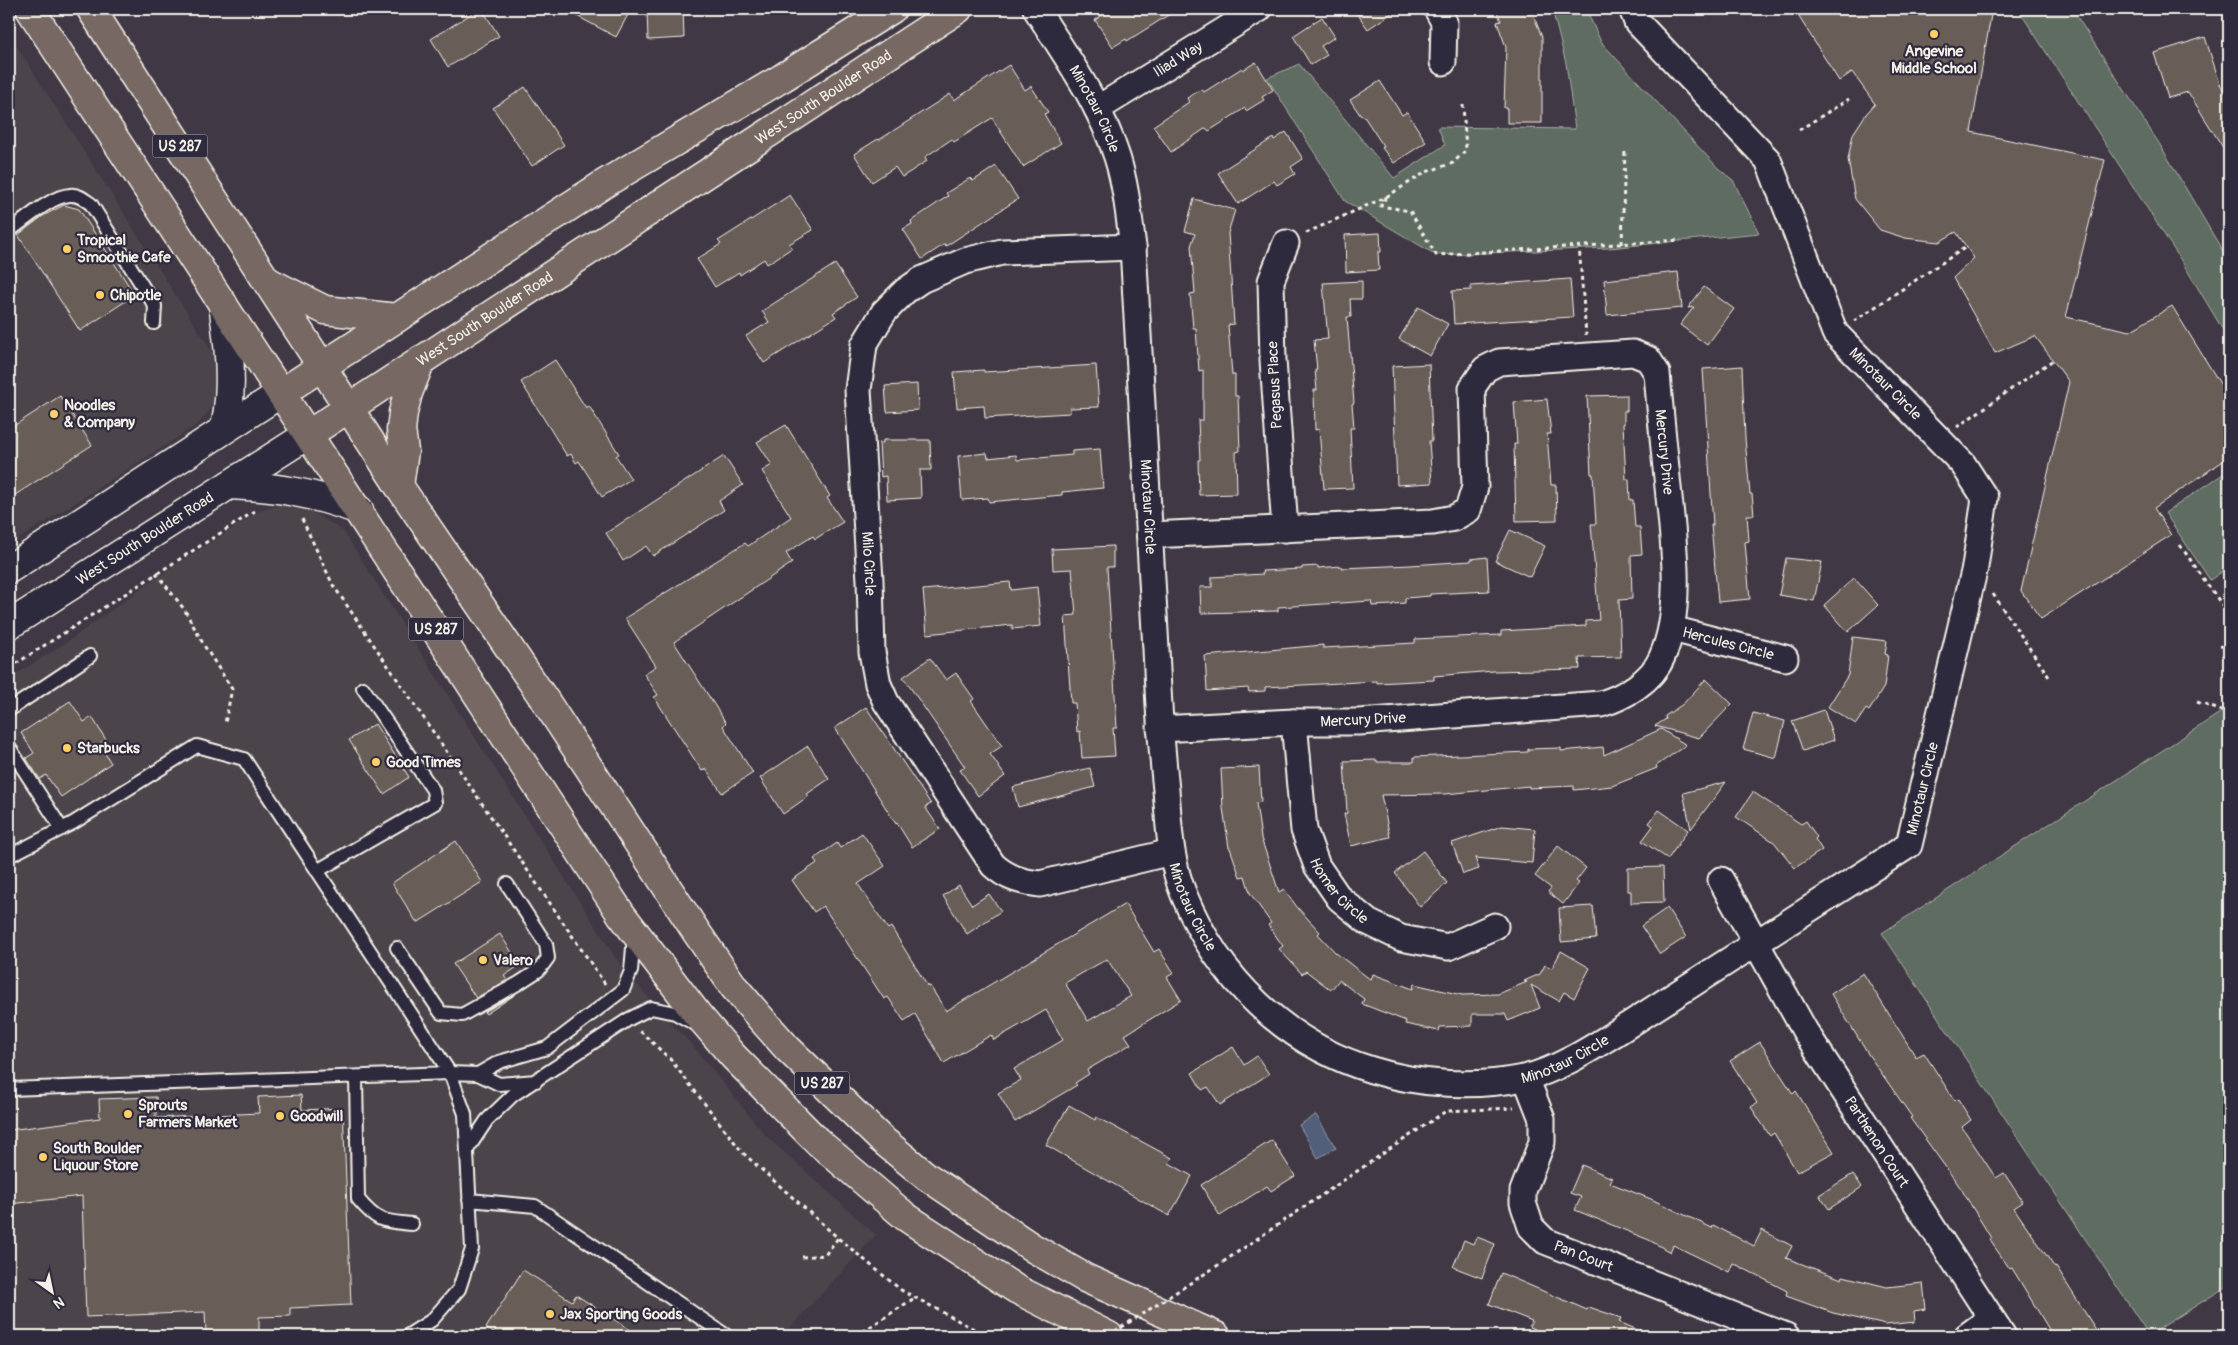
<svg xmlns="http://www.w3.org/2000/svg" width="2238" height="1345" font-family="Pangolin,sans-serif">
  <rect width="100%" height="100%" fill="#403945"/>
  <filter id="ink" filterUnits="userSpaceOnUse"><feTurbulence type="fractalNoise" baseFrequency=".02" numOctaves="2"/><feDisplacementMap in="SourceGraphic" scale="10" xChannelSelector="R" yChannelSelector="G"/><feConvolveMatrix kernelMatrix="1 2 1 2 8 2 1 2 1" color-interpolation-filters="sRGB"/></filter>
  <g filter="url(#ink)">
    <!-- built -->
    <path fill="#4c444b" d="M9,34L219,363L218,395L209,411L198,424L9,545Z
      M294,501L343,531L617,960L664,1016L692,1045L766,1136L876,1235L782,1336H9V679L70,640L152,581L259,511Z"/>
    <!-- green -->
    <path fill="#5e6c62" stroke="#a9aea5" d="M1552,9H1586L1601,42L1719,169L1733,180L1759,233L1609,248L1436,255L1345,201L1267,78L1299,64L1394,178L1445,145L1438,127L1575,129L1566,63Z
      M2018,9H2072L2162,148L2225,255L2229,258V340L2184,265Z
      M2229,470V567L2210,580L2165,513Z
      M2229,707V1285L2149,1335L1882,933Z"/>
    <!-- water -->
    <path fill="#515f7a" stroke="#9299a6" d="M1316,1115L1336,1148L1318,1158L1299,1125Z"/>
    <!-- building -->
    <path fill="#695d59" stroke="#f4f1e8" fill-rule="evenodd" d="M479,9H482L499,36L448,67L431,39Z
      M564,9H631L616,37Z
      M647,9H683L684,38L648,40Z
      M1112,9H1178L1127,41L1126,39L1113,47L1095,20Z
      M1354,9H1398L1368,29Z
      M1496,9H1531L1542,37V123H1507V108H1504L1506,47L1497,22L1501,21Z
      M1794,9H1992L1971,132L2105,160L2066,317L2130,331L2172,306L2229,398V457L2154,508L2171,535L2041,619L2021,591L2069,382L2035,336L1995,353L1953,278L1974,258L1956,232L1939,242L1905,238L1880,230L1855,199L1848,159L1853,134L1866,114L1875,104L1852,72L1839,81Z
      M1322,17L1335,37L1321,46L1327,55L1311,65L1293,36Z
      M2205,37L2220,84L2229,99V157L2188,92L2168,98L2154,53Z
      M1256,62L1273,90L1262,97L1264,100L1246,111L1245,108L1209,131L1206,128L1171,152L1153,126L1189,102L1187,98L1202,89L1204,92L1242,68L1243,70Z
      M1009,65L1025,90L1031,86L1048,112L1044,114L1061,143L1023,167L992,118L954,142L952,139L925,157L927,161L902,177L895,167L872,182L854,154L878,139L879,140L950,94L954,100Z
      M1380,81L1402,115L1407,112L1426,142L1394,163L1382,148L1384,147L1363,115L1361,116L1350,100Z
      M525,87L564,145L532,166L493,108Z
      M1286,132L1303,159L1291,167L1295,174L1277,185L1274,181L1238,204L1218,173L1273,138L1274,140Z
      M996,166L1018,199L946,246L945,244L922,259L903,229L912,224L911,221L948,196L946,193L970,178L973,181Z
      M790,195L813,230L789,244L792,248L767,264L764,259L740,275L739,272L715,287L697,259L721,244L718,241Z
      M1194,199L1235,210L1228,233L1234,324L1228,325L1232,375H1235V396H1238L1240,451L1236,452L1237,494L1199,495L1198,460H1200L1198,420H1203V370L1199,371L1196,328H1193L1190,294L1195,293L1191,246L1195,234L1185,231Z
      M64,205L79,209L135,295L80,331L18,235L43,216Z
      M1380,233L1381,252H1378L1379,270L1346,272L1345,235Z
      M835,264L857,297L833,313L836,317L764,363L746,336L769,322L762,311Z
      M1678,272L1682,308L1607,315L1604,280Z
      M1570,279L1573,317L1454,324L1452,291L1471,290V286Z
      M1362,281V299H1350L1351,317H1347L1354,403L1352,404L1354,428H1350L1353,488L1324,489L1319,429L1315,430L1314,390H1317L1315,370H1317L1314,340L1328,339L1323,283Z
      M1704,287L1734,309L1707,345L1680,325L1694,307L1688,308Z
      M1418,307L1448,324L1430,356L1399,339Z
      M555,360L586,408L589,406L619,454L616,456L631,479L602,497L579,461L576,463L571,454L567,456L521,382Z
      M1429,364L1432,441H1429L1432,483L1397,485L1392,366Z
      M1096,365L1099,407L1070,408V413L985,418L984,406L957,408L954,372L984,370V372Z
      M1742,366L1745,438L1750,494H1752L1754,515H1747L1749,541L1745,542L1750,599L1718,602L1711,525H1713L1703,369Z
      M917,384L918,410L887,412L885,386Z
      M1627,395V411H1624V424H1623L1626,479H1629L1630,500H1633L1635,527H1640L1642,554L1631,555L1632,599L1619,600L1621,657L1579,658L1580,669L1494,671L1434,676V680L1377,683V681L1265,687V691L1249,692L1248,688L1207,691L1205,656L1323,645V648L1415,643V639L1501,635V631L1586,626V621L1599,620L1591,524H1596L1593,474H1591L1587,396Z
      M60,396L92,445L9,499V429Z
      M1547,399L1551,434H1547L1551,485H1556L1557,520L1516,521L1514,444H1517L1514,402Z
      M786,425L830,496L827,498L843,522L815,539L813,536L786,553L792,563L674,642L726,723L723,726L753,773L722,793L706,769L702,771L654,697L658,695L644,674L656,666L625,618L745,543L748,546L791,517L762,471L772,465L757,442Z
      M883,440H930L931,470H920L921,498L887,500L886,476L881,477L879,443H883Z
      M1100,449L1103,488L1062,492V495L989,502L988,498L962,500L958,456L987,453L988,458L1016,455L1017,460L1072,455V451Z
      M724,456L743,485L719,501L724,510L653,556L646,546L623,561L606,533Z
      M1510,530L1545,546L1530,577L1495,561Z
      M1113,546V567H1107L1117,728H1113L1115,756L1082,758L1080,731L1077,732L1075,703H1071L1065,616L1076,615L1072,569L1053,570L1052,549Z
      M1487,557L1489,591L1430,594V596L1405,598V603L1393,604V605L1372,606L1371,601L1278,607V611L1201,613L1200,587H1212V577L1263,574L1262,571L1302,569V567L1318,566V568L1341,566L1342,568L1411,565L1471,561V559Z
      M1786,558L1822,562L1814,601L1779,595Z
      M1854,578L1878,605L1848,632L1824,605Z
      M1010,582L1011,590L1037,587L1041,626L1012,629V625L927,634L923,590Z
      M1853,637L1887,641L1885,654L1888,655L1884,687L1869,711L1866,709L1856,724L1828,707L1848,675Z
      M930,658L946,680L956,673L974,699L971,701L1002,746L990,754L1005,776L978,796L960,770L965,767L903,677Z
      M1706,679L1732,704L1699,738L1655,726L1666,719L1665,716L1683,704Z
      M70,701L84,722L92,717L106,740L99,744L111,763L61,797L46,775L40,779L26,758L34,753L21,733Z
      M866,707L931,804L925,807L940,829L912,847L897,823L896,824L835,728Z
      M1824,710L1834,740L1803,751L1792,721Z
      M1753,713L1785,721L1776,758L1743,749Z
      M375,724L409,777L384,794L349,740Z
      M1661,729L1686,745L1656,766L1657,768L1612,786L1574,790V786L1529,788V786L1445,794L1381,795L1390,837L1351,846L1344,814L1347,813L1344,761L1377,760V762H1414V757L1528,752V749L1561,748V751L1603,747L1604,755Z
      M808,746L829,779L807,794L809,796L783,814L760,778Z
      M1259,767L1261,802L1256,803L1261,838L1279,892L1284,889L1297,907L1320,932L1318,934L1336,953L1371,980L1373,974L1413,989L1414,984L1462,995L1498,994L1527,982L1524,981L1540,974L1545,965L1552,968L1561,951L1590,968L1574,998L1564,992L1559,1001L1531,985L1540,1008L1508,1021L1505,1014H1472V1026L1440,1027L1439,1031L1405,1024L1406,1021L1362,1004L1364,999L1339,980L1331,990L1306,971L1302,974L1279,949L1283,946L1268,925L1271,923L1250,893L1245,876L1240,877L1230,848H1229L1223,808L1221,769Z
      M1090,768L1095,787L1018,807L1013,787Z
      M1726,782L1691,829L1683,793Z
      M1753,792L1801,824L1806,821L1817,837L1815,839L1822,850L1795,868L1774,842L1736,817Z
      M1659,810L1688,830L1668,859L1642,841L1653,826L1649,823Z
      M1502,826L1535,829L1532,863L1475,858L1479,869L1463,874L1452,843Z
      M862,833L885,866L858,884L888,929L891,927L928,987L930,986L946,1011L1125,904L1154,952L1159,949L1174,973L1167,977L1181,1000L1125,1035L1131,1044L1087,1070L1089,1074L1075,1083L1077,1085L1015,1122L998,1093L1021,1080L1014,1069L1063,1040L1046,1010L994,1040L991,1035L944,1063L915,1014L904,1021L888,997L884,999L823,906L814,912L792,880L817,863L814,859L837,843L840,848ZM1107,959L1131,996L1088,1021L1065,983Z
      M456,841L482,882L417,923L392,883Z
      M1558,846L1586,868L1576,881L1579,883L1563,904L1548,892L1551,888L1535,876Z
      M1423,851L1447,883L1420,907L1395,873Z
      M1663,867L1664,902L1631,903V891H1628V868Z
      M959,885L972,905L989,894L1001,911L967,934L943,896Z
      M1593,906L1596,939L1561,942L1559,908Z
      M1667,908L1686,937L1660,954L1641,926Z
      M500,934L520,965L504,976L507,980L476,998L453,964Z
      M1863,973L1916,1057L1924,1053L1955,1101L1958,1099L1971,1120L1962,1127L1996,1178L2004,1173L2023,1202L2014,1208L2055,1268L2056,1267L2100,1336H2053L2012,1268L2010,1269L1989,1239L1991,1238L1960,1187L1910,1118L1912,1117L1868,1054L1831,994Z
      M516,994L486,1014L484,1012Z
      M1760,1042L1793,1094L1796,1091L1834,1152L1797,1172L1774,1133L1770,1136L1751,1107L1757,1103L1730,1061Z
      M1233,1047L1244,1065L1257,1056L1269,1074L1220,1105L1208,1087L1202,1090L1192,1073Z
      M301,1095L302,1110L343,1108L351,1305L290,1308V1316L259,1317V1331L206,1333L205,1312L86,1317L82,1196L9,1204V1130L100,1118L99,1099L156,1097V1118L259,1113L258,1097Z
      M1069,1105L1095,1120L1096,1117L1172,1158L1169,1163L1192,1176L1169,1216L1046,1145Z
      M1272,1140L1295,1176L1271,1191L1267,1186L1220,1216L1201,1185Z
      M1582,1165L1612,1178L1610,1183L1651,1199L1712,1228L1713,1225L1754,1246L1762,1230L1792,1246L1786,1258L1842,1279L1843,1276L1887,1287L1923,1283L1926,1309L1914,1311L1915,1322L1886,1325L1833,1313L1786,1296L1787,1291L1733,1263L1729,1272L1673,1245L1670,1252L1649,1240L1575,1210L1581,1197L1570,1193Z
      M1853,1174L1862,1187L1829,1209L1819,1195Z
      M1477,1237L1495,1244L1482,1278L1453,1267L1464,1240L1473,1244Z
      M523,1270L572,1301L576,1295L640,1336H499L486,1328Z
      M1501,1273L1587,1310L1589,1307L1621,1318L1619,1322L1652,1336H1552L1529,1327L1532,1321L1489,1304Z"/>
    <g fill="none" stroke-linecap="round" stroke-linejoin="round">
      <defs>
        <path id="lane" d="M9,231C25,220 51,196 70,195C78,194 84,199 91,204L155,306L154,323
          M9,710L90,656
          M9,747L62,829
          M9,856L73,823L197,746L244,759L450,1073L465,1114L472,1249L459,1289L432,1320L407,1336
          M317,871L435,803L433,790L363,688
          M397,948L441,1013L462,1015L519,983L539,970L548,958L546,944L507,884
          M478,1074L499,1062L547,1048L623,990L631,971L634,936
          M356,1077L358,1199C378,1223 383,1221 412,1224
          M9,1089L450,1073L478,1074L499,1084L536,1081
          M467,1150L487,1120L513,1095L629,1019L651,1008L675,1013L697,1025
          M469,1200L535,1206L727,1336"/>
        <g id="street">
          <path id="s1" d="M1036,9C1066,56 1100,103 1117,157C1126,185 1129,217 1133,247C1141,381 1149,515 1156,649C1158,696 1161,743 1166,790C1169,826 1170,862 1184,895C1218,978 1285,1044 1372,1070C1420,1085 1474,1088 1524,1078C1556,1071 1592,1048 1619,1031L1909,845L1975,567L1985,498L1963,464L1835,333L1768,160L1637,22L1632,9"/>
          <path d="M1437,9L1444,22L1443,62"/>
          <path id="s2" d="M1097,109L1259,9"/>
          <path id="s3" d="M1133,247L1002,252L965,261L921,280L905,291L884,312L864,345L858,390L870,580L872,652L878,684L886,702L993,865C1007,878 1022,882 1040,884L1171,852"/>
          <path d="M1285,529L1273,360L1271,281L1286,243"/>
          <path id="s4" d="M1150,535L1433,522L1454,518L1468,510L1475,487L1472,388L1485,369L1499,362L1633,353L1648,359L1657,373C1660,411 1664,449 1668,487C1673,539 1684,608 1662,657C1652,681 1624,697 1601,704L1359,722H1294L1160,729"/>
          <path id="s5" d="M1672,629L1785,658"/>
          <path id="s6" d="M1294,722L1304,830L1317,866L1339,898L1368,922L1401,938L1448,947L1495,926"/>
          <path id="s7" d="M1721,880L1805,1031L2003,1336"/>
          <path id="s8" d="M1526,1078L1542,1119V1142L1523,1191V1203L1531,1227L1545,1241L1786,1336"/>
          <path d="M1967,1336L1990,1319"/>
        </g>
        <g id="secondary">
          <path d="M223,304C229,346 234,386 225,428"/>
          <path d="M229,485C278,487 312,493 359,510"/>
          <path d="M9,569L281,393"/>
          <path id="s9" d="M9,625L309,434"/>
        </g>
        <g id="primary">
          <path d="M30,9L621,914L697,1014L733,1056L817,1141L906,1217L1016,1289L1109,1336"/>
          <path d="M91,9L399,486L546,702L695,930L734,987L763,1021L788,1049L880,1138L926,1176L1033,1248L1085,1278L1216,1336"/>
          <path d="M269,282L325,310L397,318"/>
          <path d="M281,393L607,182L782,78L892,9"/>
          <path id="s10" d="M309,434L958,9"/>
          <path d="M399,486L404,451L401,430L403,413L408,393L421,360"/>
        </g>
      </defs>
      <!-- lane casing -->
      <use href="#lane" stroke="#f4f1e8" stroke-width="16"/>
      <!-- street casing -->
      <use href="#street" stroke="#f4f1e8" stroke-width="29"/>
      <!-- secondary casing -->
      <use href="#secondary" stroke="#f4f1e8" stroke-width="31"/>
      <!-- primary casing -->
      <use href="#primary" stroke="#f4f1e8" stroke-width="31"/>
      <!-- path -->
      <path stroke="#f4f1e8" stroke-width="3" stroke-dasharray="4 4" stroke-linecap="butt" d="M1799,130L1849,99
        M1386,197L1381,206L1410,211L1436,255L1681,240
        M1306,233L1386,197L1426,172L1453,163L1466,150L1463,105
        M1622,244L1625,150
        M1579,245L1586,335
        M1854,321L1966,247
        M1957,427L2053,360
        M302,519L333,585L605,984
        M2180,545L2229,615
        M156,573L184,609L205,647L232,689L225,723
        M1993,594L2051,680
        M2220,646L2229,647
        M9,668L255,511
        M2197,702L2222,711H2229
        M640,1031L670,1059L743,1153L838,1238L901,1290L987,1336
        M802,1257L825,1255L838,1238
        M1223,1262L1446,1111L1514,1108
        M856,1336L916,1297"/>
      <!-- lane -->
      <use href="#lane" stroke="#2f2a3d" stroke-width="12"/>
      <!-- street -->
      <use href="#street" stroke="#2f2a3d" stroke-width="25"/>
      <!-- secondary -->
      <use href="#secondary" stroke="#2f2a3d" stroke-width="28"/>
      <!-- primary -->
      <use href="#primary" stroke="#776864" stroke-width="28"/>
      <!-- path-bridge -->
      <path stroke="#f4f1e8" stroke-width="3" stroke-dasharray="4 4" stroke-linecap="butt" d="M1108,1336L1223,1262"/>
    </g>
  </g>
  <!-- markers -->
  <g fill="#ffd166" stroke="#2f2a3d" stroke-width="2">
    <circle cx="1934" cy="34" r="5"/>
    <circle cx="67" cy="249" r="5"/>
    <circle cx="100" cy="295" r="5"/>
    <circle cx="54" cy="414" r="5"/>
    <circle cx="67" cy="748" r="5"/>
    <circle cx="376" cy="762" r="5"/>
    <circle cx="483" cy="960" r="5"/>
    <circle cx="128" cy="1114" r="5"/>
    <circle cx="280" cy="1116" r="5"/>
    <circle cx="43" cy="1157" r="5"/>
    <circle cx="550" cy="1314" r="5"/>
  </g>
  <g text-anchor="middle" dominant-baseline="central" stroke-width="4.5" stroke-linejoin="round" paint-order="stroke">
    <!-- shield labels -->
    <g fill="#2f2a3d" stroke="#b9b5b5" stroke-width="1">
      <rect x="152.5" y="134.5" width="55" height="23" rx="4"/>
      <rect x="408.5" y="617.5" width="55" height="23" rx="4"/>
      <rect x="794.5" y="1071.5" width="55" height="23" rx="4"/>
    </g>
    <g font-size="14" font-weight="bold" fill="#f4f1e8">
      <text x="180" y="146">US 287</text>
      <text x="436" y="629">US 287</text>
      <text x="822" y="1083">US 287</text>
    </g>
    <!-- poi labels -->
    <g font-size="15" font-weight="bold" fill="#f4f1e8" stroke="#2f2a3d" text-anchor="start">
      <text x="1934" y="51" text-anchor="middle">Angevine<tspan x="1934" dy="17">Middle School</tspan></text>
      <text x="77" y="240">Tropical<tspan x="77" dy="17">Smoothie Cafe</tspan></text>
      <text x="110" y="295">Chipotle</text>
      <text x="64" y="405">Noodles<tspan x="64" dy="17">&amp; Company</tspan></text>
      <text x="77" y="748">Starbucks</text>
      <text x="386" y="762">Good Times</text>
      <text x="493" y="960">Valero</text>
      <text x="138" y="1105">Sprouts<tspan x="138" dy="17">Farmers Market</tspan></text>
      <text x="290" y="1116">Goodwill</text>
      <text x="53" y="1148">South Boulder<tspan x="53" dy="17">Liquour Store</tspan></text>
      <text x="560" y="1314">Jax Sporting Goods</text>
    </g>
    <!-- street labels -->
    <g font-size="15" fill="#f4f1e8" stroke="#2f2a3d">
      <text stroke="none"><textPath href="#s2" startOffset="95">Iliad Way</textPath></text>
      <text stroke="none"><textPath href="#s10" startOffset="615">West South Boulder Road</textPath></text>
      <text stroke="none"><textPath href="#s1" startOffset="116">Minotaur Circle</textPath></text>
      <text stroke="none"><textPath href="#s10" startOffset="210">West South Boulder Road</textPath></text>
      <text transform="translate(1885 384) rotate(45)">Minotaur Circle</text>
      <text transform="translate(1275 385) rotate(-93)">Pegasus Place</text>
      <text stroke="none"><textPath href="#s4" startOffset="729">Mercury Drive</textPath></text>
      <text stroke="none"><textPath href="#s1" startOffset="521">Minotaur Circle</textPath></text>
      <text stroke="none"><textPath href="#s9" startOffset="161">West South Boulder Road</textPath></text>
      <text stroke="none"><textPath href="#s3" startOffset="524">Milo Circle</textPath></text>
      <text stroke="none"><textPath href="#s5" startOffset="58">Hercules Circle</textPath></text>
      <text transform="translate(1363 720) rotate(-3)">Mercury Drive</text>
      <text stroke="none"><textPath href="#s1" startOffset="1840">Minotaur Circle</textPath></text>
      <text stroke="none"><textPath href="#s6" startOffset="180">Homer Circle</textPath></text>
      <text stroke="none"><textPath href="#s1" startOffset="926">Minotaur Circle</textPath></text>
      <text stroke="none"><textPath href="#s1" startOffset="1376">Minotaur Circle</textPath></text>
      <text stroke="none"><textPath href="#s7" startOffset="305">Parthenon Court</textPath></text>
      <text stroke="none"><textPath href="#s8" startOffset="218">Pan Court</textPath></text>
    </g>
  </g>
  <!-- margin -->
  <rect width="2238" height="1345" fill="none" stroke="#2f2a3d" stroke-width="30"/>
  <rect x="15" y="15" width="2208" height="1315" fill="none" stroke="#f4f1e8" stroke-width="2" filter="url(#ink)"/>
  <!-- north arrow -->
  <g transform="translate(52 1292) rotate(147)" stroke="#2f2a3d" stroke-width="4" paint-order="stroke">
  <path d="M0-4L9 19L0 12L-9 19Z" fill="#f4f1e8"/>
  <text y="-8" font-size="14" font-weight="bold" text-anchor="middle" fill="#f4f1e8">N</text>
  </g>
</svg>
